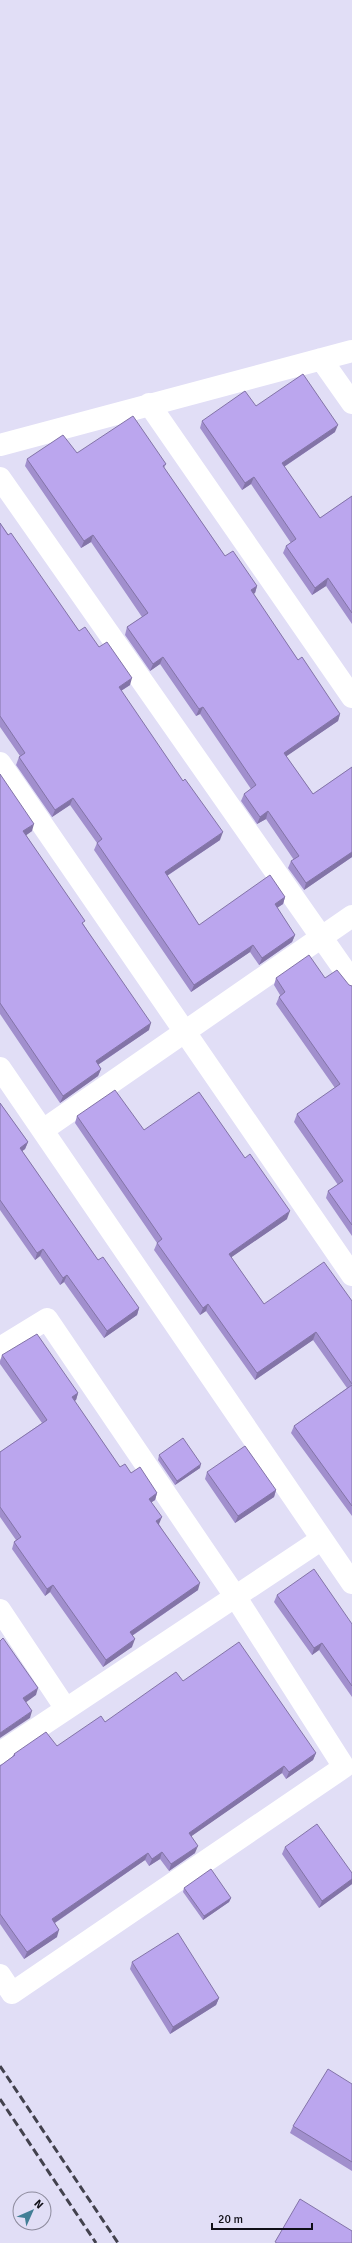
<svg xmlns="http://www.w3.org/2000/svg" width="352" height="2243" font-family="Signika,sans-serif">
  <rect width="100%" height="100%" fill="#e1def6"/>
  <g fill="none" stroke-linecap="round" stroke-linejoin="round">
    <!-- minor -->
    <path stroke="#fff" stroke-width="22" d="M321,359L352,403
      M149,404L352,697
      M0,445L352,351
      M0,478L352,981
      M0,763L352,1275
      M0,1068L352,1583
      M43,1130L352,916
      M0,1348L47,1319L235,1596L344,1767L12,1993L0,1975
      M0,1610L66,1709
      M0,1753L322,1539"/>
    <!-- rail -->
    <path stroke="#43424e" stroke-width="3" stroke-dasharray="8 4" stroke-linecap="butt" d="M0,2066L118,2243
      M0,2099L96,2243"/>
  </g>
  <!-- wall -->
  <path fill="#a18fcd" d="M256,406L335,432L284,467L320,518L352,496V624L326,586L312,595L283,553L286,546L291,543L251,484L242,490L200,428L202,421Z
    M77,453L166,464L164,468L225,556L257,586L255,593L253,594L298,660L340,714L338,721L286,756L313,794L352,767V857L304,890L288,868L291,861L294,860L266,819L257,824L241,801L244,794L251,789L200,714L196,716L160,664L150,671L125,635L127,627L142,617L91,542L81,548L25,466L27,459Z
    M0,523L79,631L99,647L130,685L121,691L220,840L167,876L199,925L285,897L283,904L277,908L295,935L292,942L259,965L250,952L191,992L94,850L97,843L70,805L52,817L16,765L19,757L20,756L0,727Z
    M0,774L32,831L26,835L84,925L149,1030L98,1065L101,1069L98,1076L60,1103L0,1014Z
    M276,978H325L352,986V1236L326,1198L328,1191L338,1185L294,1122L297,1114L335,1088L276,1004L279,997L280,995L274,985Z
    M0,1103L28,1142L25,1149L22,1151L98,1260L139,1308L137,1315L104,1338L64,1282L60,1285L40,1256L35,1260L0,1210Z
    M77,1116L144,1130L287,1219L231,1257L264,1304L352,1301V1516L291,1433L294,1426L347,1388L313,1340L255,1380L206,1311L200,1315L154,1250L157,1243L75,1123Z
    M2,1355L78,1393L76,1400L74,1401L120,1467L131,1473L157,1493L155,1500L151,1502L159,1524L198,1590L132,1636V1647L103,1667L50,1592L45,1596L12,1549L14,1542L16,1540L0,1517V1452L42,1423L0,1364V1361Z
    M159,1455L200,1468L175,1485L158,1460Z
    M207,1472L276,1490L274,1497L235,1523L205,1479Z
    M277,1595L352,1624V1697L319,1650L312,1655L274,1602Z
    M183,1681L316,1753L313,1760L286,1779L282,1773L191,1836L195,1853L169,1871L160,1859L149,1866L145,1860L55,1923L57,1937L24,1959L0,1924V1766L12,1757L14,1754L57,1746L105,1722Z
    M285,1847L352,1873V1884L319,1908L282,1854Z
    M184,1888L231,1898L229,1902L203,1920L183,1892Z
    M132,1962L219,1998L216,2005L170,2034L130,1969Z
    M352,2084V2171L290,2133L293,2126Z"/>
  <!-- shaded-wall -->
  <path fill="#8374a7" d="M338,425L335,432L279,470L282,463Z
    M254,477L251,484L242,490L245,483Z
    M93,535L91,542L81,548L84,541Z
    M328,578L326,586L312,595L315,588Z
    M257,586L255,593L248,597L251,590Z
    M163,657L160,664L150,671L153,664Z
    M132,678L130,685L116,694L119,687Z
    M203,707L200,714L196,716L199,709Z
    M340,714L338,721L281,760L284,753Z
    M73,798L70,805L52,817L55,810Z
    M268,811L266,819L257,824L260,817Z
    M34,824L32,831L21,839L23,831Z
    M223,832L220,840L162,879L165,872Z
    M352,852V857L304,890L306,883Z
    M285,897L283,904L272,911L275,904Z
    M295,935L292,942L259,965L262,958Z
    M253,945L250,952L191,992L194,985Z
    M151,1023L149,1030L93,1068L96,1061Z
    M101,1069L98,1076L60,1103L63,1096Z
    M28,1142L25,1149L17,1155L20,1148Z
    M290,1211L287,1219L226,1261L229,1254Z
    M43,1249L40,1256L35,1260L37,1253Z
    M67,1275L64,1282L60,1285L63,1278Z
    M208,1304L206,1311L200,1315L203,1308Z
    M139,1308L137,1315L104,1338L107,1331Z
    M316,1332L313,1340L255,1380L257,1373Z
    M78,1393L76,1400L69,1405L72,1397Z
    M201,1464L200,1468L175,1485L177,1481Z
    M276,1490L274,1497L235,1523L238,1516Z
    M157,1493L155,1500L146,1506L149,1499Z
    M162,1517L159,1524L154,1528L156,1521Z
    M200,1583L198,1590L127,1639L130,1632Z
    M53,1585L50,1592L45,1596L47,1589Z
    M135,1639L132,1647L103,1667L106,1660Z
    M322,1643L319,1650L312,1655L314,1648Z
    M38,1688L36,1695L21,1706L23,1698Z
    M32,1711L30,1718L0,1738V1733Z
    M316,1753L313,1760L286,1779L289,1772Z
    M284,1766L282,1773L186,1840L189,1833Z
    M198,1846L195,1853L169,1871L171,1864Z
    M162,1852L160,1859L149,1866L152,1859Z
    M148,1853L145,1860L50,1926L52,1919Z
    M352,1879V1884L319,1908L322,1901Z
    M231,1898L229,1902L203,1920L204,1916Z
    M59,1930L57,1937L24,1959L27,1952Z
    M219,1998L216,2005L170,2034L173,2027Z"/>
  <!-- building -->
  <path fill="#bba6ee" stroke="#8374a7" d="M303,374L338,425L282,463L320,518L352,496V613L328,578L315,588L286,546L296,539L254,477L245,483L202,421L245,391L256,406Z
    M133,416L166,464L163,466L225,556L233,551L257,586L251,590L298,660L302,657L340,714L284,753L313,794L352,767V852L306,883L291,861L299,856L268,811L260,817L244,794L256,785L203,707L199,709L163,657L153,664L127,627L148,613L93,535L84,541L27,459L63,435L77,453Z
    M0,523L8,535L11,533L79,631L85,627L99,647L107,642L132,678L119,687L183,781L185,779L223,832L165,872L199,925L270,875L285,897L275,904L295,935L262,958L253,945L194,985L97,843L102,839L73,798L55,810L19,757L25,753L0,716Z
    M0,774L34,824L23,831L85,921L82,923L151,1023L96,1061L101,1069L63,1096L0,1003Z
    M309,955L325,978L337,970L349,985L352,986V1225L328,1191L343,1181L297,1114L340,1084L279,997L285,992L276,978Z
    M115,1090L144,1130L199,1092L245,1158L250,1154L290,1211L229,1254L264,1304L324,1262L352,1301V1384L316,1332L257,1373L208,1304L203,1308L157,1243L162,1239L77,1116Z
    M0,1103L28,1142L20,1148L98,1260L103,1257L139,1308L107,1331L67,1275L63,1278L43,1249L37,1253L0,1200Z
    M37,1334L78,1393L72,1397L120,1467L125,1464L131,1473L140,1467L157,1493L149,1499L162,1517L156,1521L200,1583L130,1632L135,1639L106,1660L53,1585L47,1589L14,1542L21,1537L0,1507V1452L47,1420L2,1355Z
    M352,1385V1506L294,1426Z
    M183,1438L201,1464L177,1481L159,1455Z
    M245,1446L276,1490L238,1516L207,1472Z
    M314,1569L352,1624V1686L322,1643L314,1648L277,1595Z
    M3,1638L38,1688L23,1698L32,1711L0,1733V1641Z
    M239,1642L316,1753L289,1772L284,1766L189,1833L198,1846L171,1864L162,1852L152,1859L148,1853L52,1919L59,1930L27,1952L0,1914V1766L15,1755L14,1754L46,1732L57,1746L101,1716L105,1722L176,1672L183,1681Z
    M317,1824L352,1873V1879L322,1901L285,1847Z
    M211,1869L231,1898L204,1916L184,1888Z
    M178,1933L219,1998L173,2027L132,1962Z
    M328,2069L352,2084V2162L293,2126Z
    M300,2199L352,2231V2243H277L275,2242Z"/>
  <!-- north arrow -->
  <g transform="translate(32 2211) rotate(45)"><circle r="19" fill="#e1def6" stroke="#8d8b9d"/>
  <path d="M0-3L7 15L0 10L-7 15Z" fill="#427f96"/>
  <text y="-6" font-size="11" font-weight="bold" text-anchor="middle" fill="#100f17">N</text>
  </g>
  <!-- scale -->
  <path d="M212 2223v6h100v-6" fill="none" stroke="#100f17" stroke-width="2"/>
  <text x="218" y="2223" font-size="12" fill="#100f17" stroke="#e1def6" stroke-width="3" paint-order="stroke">20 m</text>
</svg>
